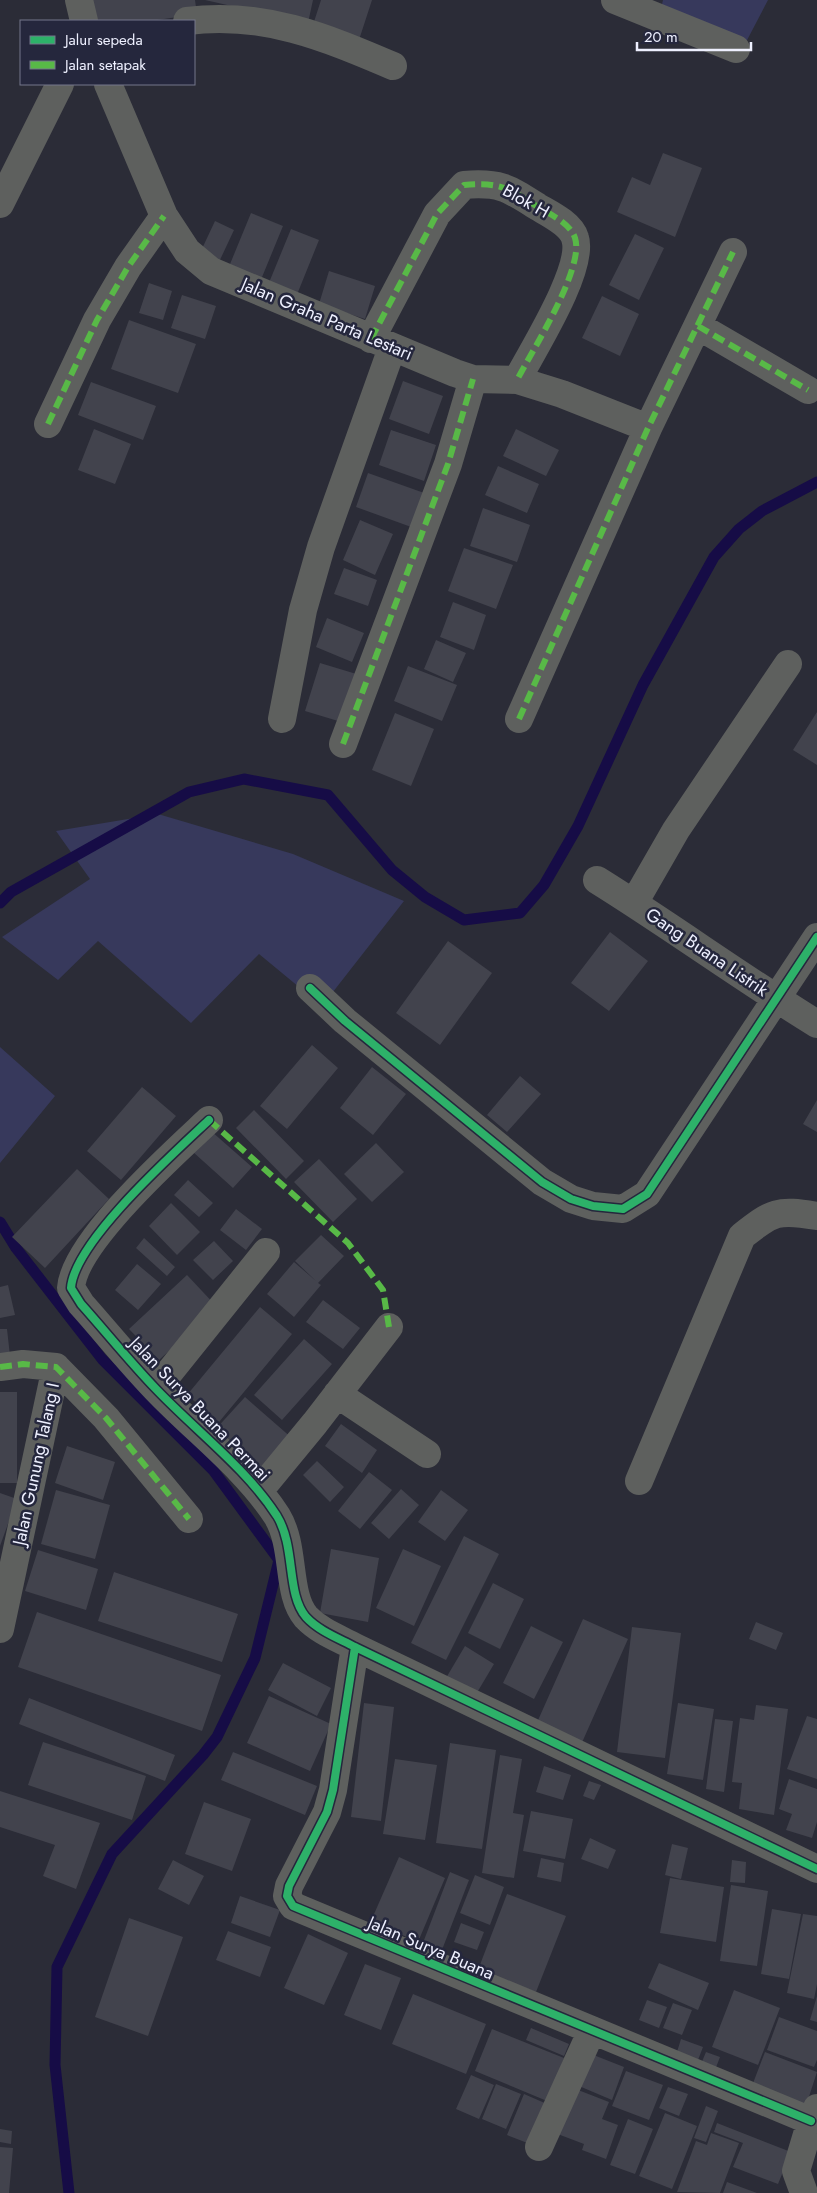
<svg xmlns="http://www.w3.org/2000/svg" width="817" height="2193" font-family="Jost,sans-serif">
  <rect width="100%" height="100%" fill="#2b2c37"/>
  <!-- green -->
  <path fill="#37395c" d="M663,0H768L745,44L661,8Z
    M158,814L293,854L404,901L322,1006L259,954L191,1023L98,941L58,980L2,937L90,879L56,831Z
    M0,1047L55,1096L0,1163Z"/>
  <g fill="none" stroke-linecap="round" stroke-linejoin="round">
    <!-- stream -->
    <path stroke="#160c46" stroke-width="11" d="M0,903L11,892L189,792L244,779L328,795L392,870L425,897L464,920L520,913L544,885L578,826L643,685L714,557L739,529L762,511L817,482
      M0,1222L16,1248L102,1359L213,1470L279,1560L255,1658L217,1737L203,1755L112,1854L57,1967L55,2065L69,2193"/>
  </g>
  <!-- building -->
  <path fill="#42434d" d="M90,0H195L197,14L151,21H93Z
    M205,0H313L308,23Z
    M321,0H372L358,43L312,28Z
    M663,153L702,168L675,237L617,212L632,177L650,185Z
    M251,213L283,226L260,282L228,269Z
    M215,221L234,230L219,262L200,253Z
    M291,229L319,240L294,302L266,290Z
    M635,234L664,248L639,300L609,285Z
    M329,271L375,286L365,319L319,304Z
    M149,283L172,291L163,320L139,313Z
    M182,295L216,306L205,339L171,328Z
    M602,296L639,314L620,356L582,338Z
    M129,320L196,344L178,393L111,369Z
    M403,381L443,396L429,434L389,419Z
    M91,382L156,406L143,440L78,415Z
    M94,429L131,444L115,484L78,470Z
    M516,429L559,450L546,476L503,456Z
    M391,430L436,445L424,481L379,465Z
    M498,466L539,484L527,513L485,495Z
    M368,473L427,494L414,528L356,507Z
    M483,508L530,525L517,562L470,546Z
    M360,520L393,534L375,575L343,560Z
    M464,548L513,565L496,609L448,591Z
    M344,568L377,580L368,606L334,594Z
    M453,602L486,615L474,650L440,637Z
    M327,618L364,633L352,662L316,647Z
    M436,640L466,653L453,682L424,669Z
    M320,663L363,676L348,724L305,711Z
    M408,666L457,685L442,721L394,701Z
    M817,712V765L793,750Z
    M395,713L434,729L411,786L372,770Z
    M610,932L648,961L609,1011L571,983Z
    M448,941L492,973L440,1045L396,1013Z
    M312,1045L338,1068L287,1129L260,1106Z
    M372,1067L406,1094L373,1135L340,1108Z
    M520,1076L541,1094L507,1132L487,1115Z
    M142,1087L176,1116L121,1180L87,1151Z
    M817,1100V1132L803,1124Z
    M254,1110L304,1161L286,1179L236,1128Z
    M211,1131L252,1167L233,1188L193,1152Z
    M376,1143L404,1172L372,1202L344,1174Z
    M319,1159L357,1199L333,1222L294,1182Z
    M77,1169L109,1199L45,1268L12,1237Z
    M188,1180L213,1203L199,1217L174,1195Z
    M171,1203L200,1232L177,1255L149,1226Z
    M236,1209L262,1229L246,1250L220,1230Z
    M321,1235L344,1256L318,1283L321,1285L294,1317L267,1294L294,1262L316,1281L295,1261Z
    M144,1238L175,1267L167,1276L136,1248Z
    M214,1241L233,1261L213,1280L193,1260Z
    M137,1264L161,1284L138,1310L115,1290Z
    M187,1275L217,1307L159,1360L129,1329Z
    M8,1285L15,1315L0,1318V1287Z
    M323,1300L360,1328L343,1349L306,1322Z
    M260,1307L292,1334L219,1422L187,1395Z
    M0,1329H7L10,1356L0,1357Z
    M304,1339L332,1364L282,1420L254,1395Z
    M0,1392H17V1483H0Z
    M245,1397L293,1439L261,1474L214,1431Z
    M341,1424L377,1450L362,1473L325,1446Z
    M67,1446L115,1462L103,1500L55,1483Z
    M317,1461L344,1487L330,1502L303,1475Z
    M369,1472L392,1490L360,1529L338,1511Z
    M401,1489L419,1505L389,1539L371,1523Z
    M56,1490L110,1505L95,1559L41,1544Z
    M441,1490L468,1510L445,1541L418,1522Z
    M0,1493L17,1499L0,1546Z
    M464,1536L499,1554L446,1660L411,1643Z
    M331,1549L379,1558L368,1622L320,1613Z
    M403,1549L441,1566L414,1626L376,1608Z
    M38,1550L98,1569L86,1610L25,1591Z
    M114,1572L238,1614L222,1662L98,1621Z
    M493,1583L524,1599L500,1649L468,1633Z
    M37,1612L221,1675L202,1731L18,1667Z
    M583,1619L628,1639L580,1747L535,1727Z
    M756,1622L783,1633L776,1650L749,1639Z
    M531,1626L563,1642L534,1699L503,1683Z
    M632,1627L681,1633L665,1758L617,1752Z
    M465,1646L494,1664L475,1696L446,1678Z
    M283,1663L331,1688L317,1716L268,1690Z
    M269,1696L331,1724L310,1771L247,1743Z
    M29,1698L175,1755L165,1781L19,1724Z
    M364,1703L394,1707L381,1821L351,1817Z
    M678,1703L714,1709L703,1780L667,1774Z
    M756,1705L788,1709L774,1815L739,1809L742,1783L732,1782L740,1718L754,1720Z
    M807,1716L817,1719V1779L787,1769Z
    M715,1719L733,1721L724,1792L706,1789Z
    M43,1742L146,1776L132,1820L28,1785Z
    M450,1743L496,1750L482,1849L436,1843Z
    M233,1752L317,1786L305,1815L221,1780Z
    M500,1755L522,1759L513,1813L524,1815L514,1878L482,1873Z
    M395,1759L437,1765L425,1840L383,1834Z
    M544,1766L571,1775L563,1800L536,1792Z
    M789,1779L817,1789V1822L812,1838L786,1830L792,1814L779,1809Z
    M589,1781L601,1785L594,1800L583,1796Z
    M0,1791L100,1823L76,1889L43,1876L55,1845L0,1827Z
    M204,1802L251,1819L232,1871L185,1854Z
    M531,1811L573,1819L565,1859L523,1851Z
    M590,1838L616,1850L608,1869L581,1859Z
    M672,1844L688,1848L681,1879L665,1875Z
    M399,1857L445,1878L418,1942L371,1921Z
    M541,1858L564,1863L561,1882L537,1877Z
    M173,1860L204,1876L189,1905L158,1889Z
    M732,1860L746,1862L745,1883L730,1882Z
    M450,1872L469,1880L440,1955L421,1948Z
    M475,1875L504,1887L490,1925L460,1913Z
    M670,1878L724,1887L716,1942L660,1933Z
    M731,1885L768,1891L757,1966L720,1961Z
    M507,1894L566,1916L536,1992L478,1970Z
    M240,1896L280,1910L270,1937L231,1923Z
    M772,1909L801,1914L789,1979L761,1974Z
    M803,1914L817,1916V1984L814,1999L787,1993Z
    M129,1918L183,1937L148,2036L95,2017Z
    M461,1923L484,1932L477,1950L454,1942Z
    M228,1931L271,1947L260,1977L216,1960Z
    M308,1934L348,1953L324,2005L284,1988Z
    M659,1963L709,1983L698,2010L648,1988Z
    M365,1964L401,1978L381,2030L344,2015Z
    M734,1990L780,2008L758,2065L712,2047Z
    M413,1994L486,2024L466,2074L392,2044Z
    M817,1996V2022L810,2020Z
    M647,2000L667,2007L659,2028L639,2020Z
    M673,2003L692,2010L682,2035L663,2028Z
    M779,2017L817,2031V2060L814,2067L767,2050Z
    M531,2028L569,2044L564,2056L526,2040Z
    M492,2029L564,2058L547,2101L475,2071Z
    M681,2039L703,2047L698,2060L677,2052Z
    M706,2052L720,2057L715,2070L701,2064Z
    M765,2052L817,2072L804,2112L750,2091Z
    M591,2054L624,2067L612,2100L579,2086Z
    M626,2071L663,2085L649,2120L612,2106Z
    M471,2075L494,2085L479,2119L456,2109Z
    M496,2084L521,2094L506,2129L482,2119Z
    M668,2087L688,2094L679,2116L659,2108Z
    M573,2088L609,2102L602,2119L618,2125L606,2159L582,2150L584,2144L555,2133Z
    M524,2094L547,2104L530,2144L507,2135Z
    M706,2106L718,2111L706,2142L694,2138Z
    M665,2113L697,2126L672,2189L639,2176Z
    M628,2119L653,2129L635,2174L610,2165Z
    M717,2123L791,2152L778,2184L733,2167L743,2143L714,2132Z
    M0,2129L12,2131L11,2144L0,2142Z
    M711,2133L739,2143L720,2193L677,2192L696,2141L707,2145Z
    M0,2147L13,2148L9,2193H0Z
    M727,2182L757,2193H723Z"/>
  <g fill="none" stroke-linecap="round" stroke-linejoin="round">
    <!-- minor -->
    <path stroke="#5e605e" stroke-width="28" d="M79,0L84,21
      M615,0L736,49
      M187,21C263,11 325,37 393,66
      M108,84L164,216L187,251L211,271L455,373L473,379L517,380L562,394L648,428
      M0,204L60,84
      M698,326L808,390
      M371,339L437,214L464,185C500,182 508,188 538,207C550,214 571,224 575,238C585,268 532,351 517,380
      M48,424L97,320L128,267L164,216
      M282,719L303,610L321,547L392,348
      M519,719L648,428L733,252
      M343,744L448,464L473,379
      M597,880C671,926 742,978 817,1024
      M634,903L676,830L788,664
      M310,988L345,1021L542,1182L571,1199L593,1206L623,1209L647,1194L817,937
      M209,1120C174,1153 74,1242 71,1288L81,1304C106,1332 130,1362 156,1389C196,1431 246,1468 277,1516C296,1547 286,1594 306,1617C319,1631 338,1638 355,1647L817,1869
      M0,1367L23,1364L56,1367L106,1418L189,1519
      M156,1389L266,1252
      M337,1394L427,1454
      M639,1481L742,1236C773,1212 777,1209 817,1216
      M259,1491L315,1423L389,1327
      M0,1629L56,1367
      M355,1647L333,1790L327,1812L289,1886L287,1896L293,1906L811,2121
      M539,2147L592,2030
      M804,2193L796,2171L811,2121L817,2108"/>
    <!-- quiet -->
    <path stroke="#58b947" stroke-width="6" stroke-dasharray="12 6" stroke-linecap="butt" d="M698,326L808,390
      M371,339L437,214L464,185C500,182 508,188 538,207C550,214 571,224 575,238C585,268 532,351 517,380
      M48,424L97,320L128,267L164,216
      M519,719L648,428L733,252
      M343,744L448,464L473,379
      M209,1120L348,1243L383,1290L389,1327
      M0,1367L23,1364L56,1367L106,1418L189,1519"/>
    <defs>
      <path id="cycleway" d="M310,988L345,1021L542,1182L571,1199L593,1206L623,1209L647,1194L817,937
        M209,1120C174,1153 74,1242 71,1288L81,1304C106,1332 130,1362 156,1389C196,1431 246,1468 277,1516C296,1547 286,1594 306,1617C319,1631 338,1638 355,1647L817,1869
        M355,1647L333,1790L327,1812L289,1886L287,1896L293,1906L811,2121"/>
    </defs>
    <!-- cycleway casing -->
    <use href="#cycleway" stroke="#25273d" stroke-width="11"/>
    <!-- cycleway -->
    <use href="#cycleway" stroke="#2db169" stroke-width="8"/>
  </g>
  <g text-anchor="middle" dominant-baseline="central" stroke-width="5" stroke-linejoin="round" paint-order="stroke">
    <!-- street labels -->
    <g font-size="18" fill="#eef0ff" stroke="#25273d">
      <text transform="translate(526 201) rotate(29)">Blok H</text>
      <text transform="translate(327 319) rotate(23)">Jalan Graha Parta Lestari</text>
      <text transform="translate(707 952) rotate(34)">Gang Buana Listrik</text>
      <text transform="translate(200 1409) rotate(46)">Jalan Surya Buana Permai</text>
      <text transform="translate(36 1464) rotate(-78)">Jalan Gunung Talang I</text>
      <text transform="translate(431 1948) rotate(23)">Jalan Surya Buana</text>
    </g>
  </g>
  <!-- legend -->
  <rect x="20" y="20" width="175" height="65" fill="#25273d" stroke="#75778b"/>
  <rect x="30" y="36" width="25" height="8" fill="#2db169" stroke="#75778b"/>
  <text x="65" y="45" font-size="15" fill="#eef0ff">Jalur sepeda</text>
  <rect x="30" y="61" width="25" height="8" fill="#58b947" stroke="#75778b"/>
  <text x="65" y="70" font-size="15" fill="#eef0ff">Jalan setapak</text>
  <!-- scale -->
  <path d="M637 42v8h114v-8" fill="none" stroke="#eef0ff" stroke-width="2.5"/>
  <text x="644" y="42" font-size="15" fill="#eef0ff" stroke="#25273d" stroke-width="4" paint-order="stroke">20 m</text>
</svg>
